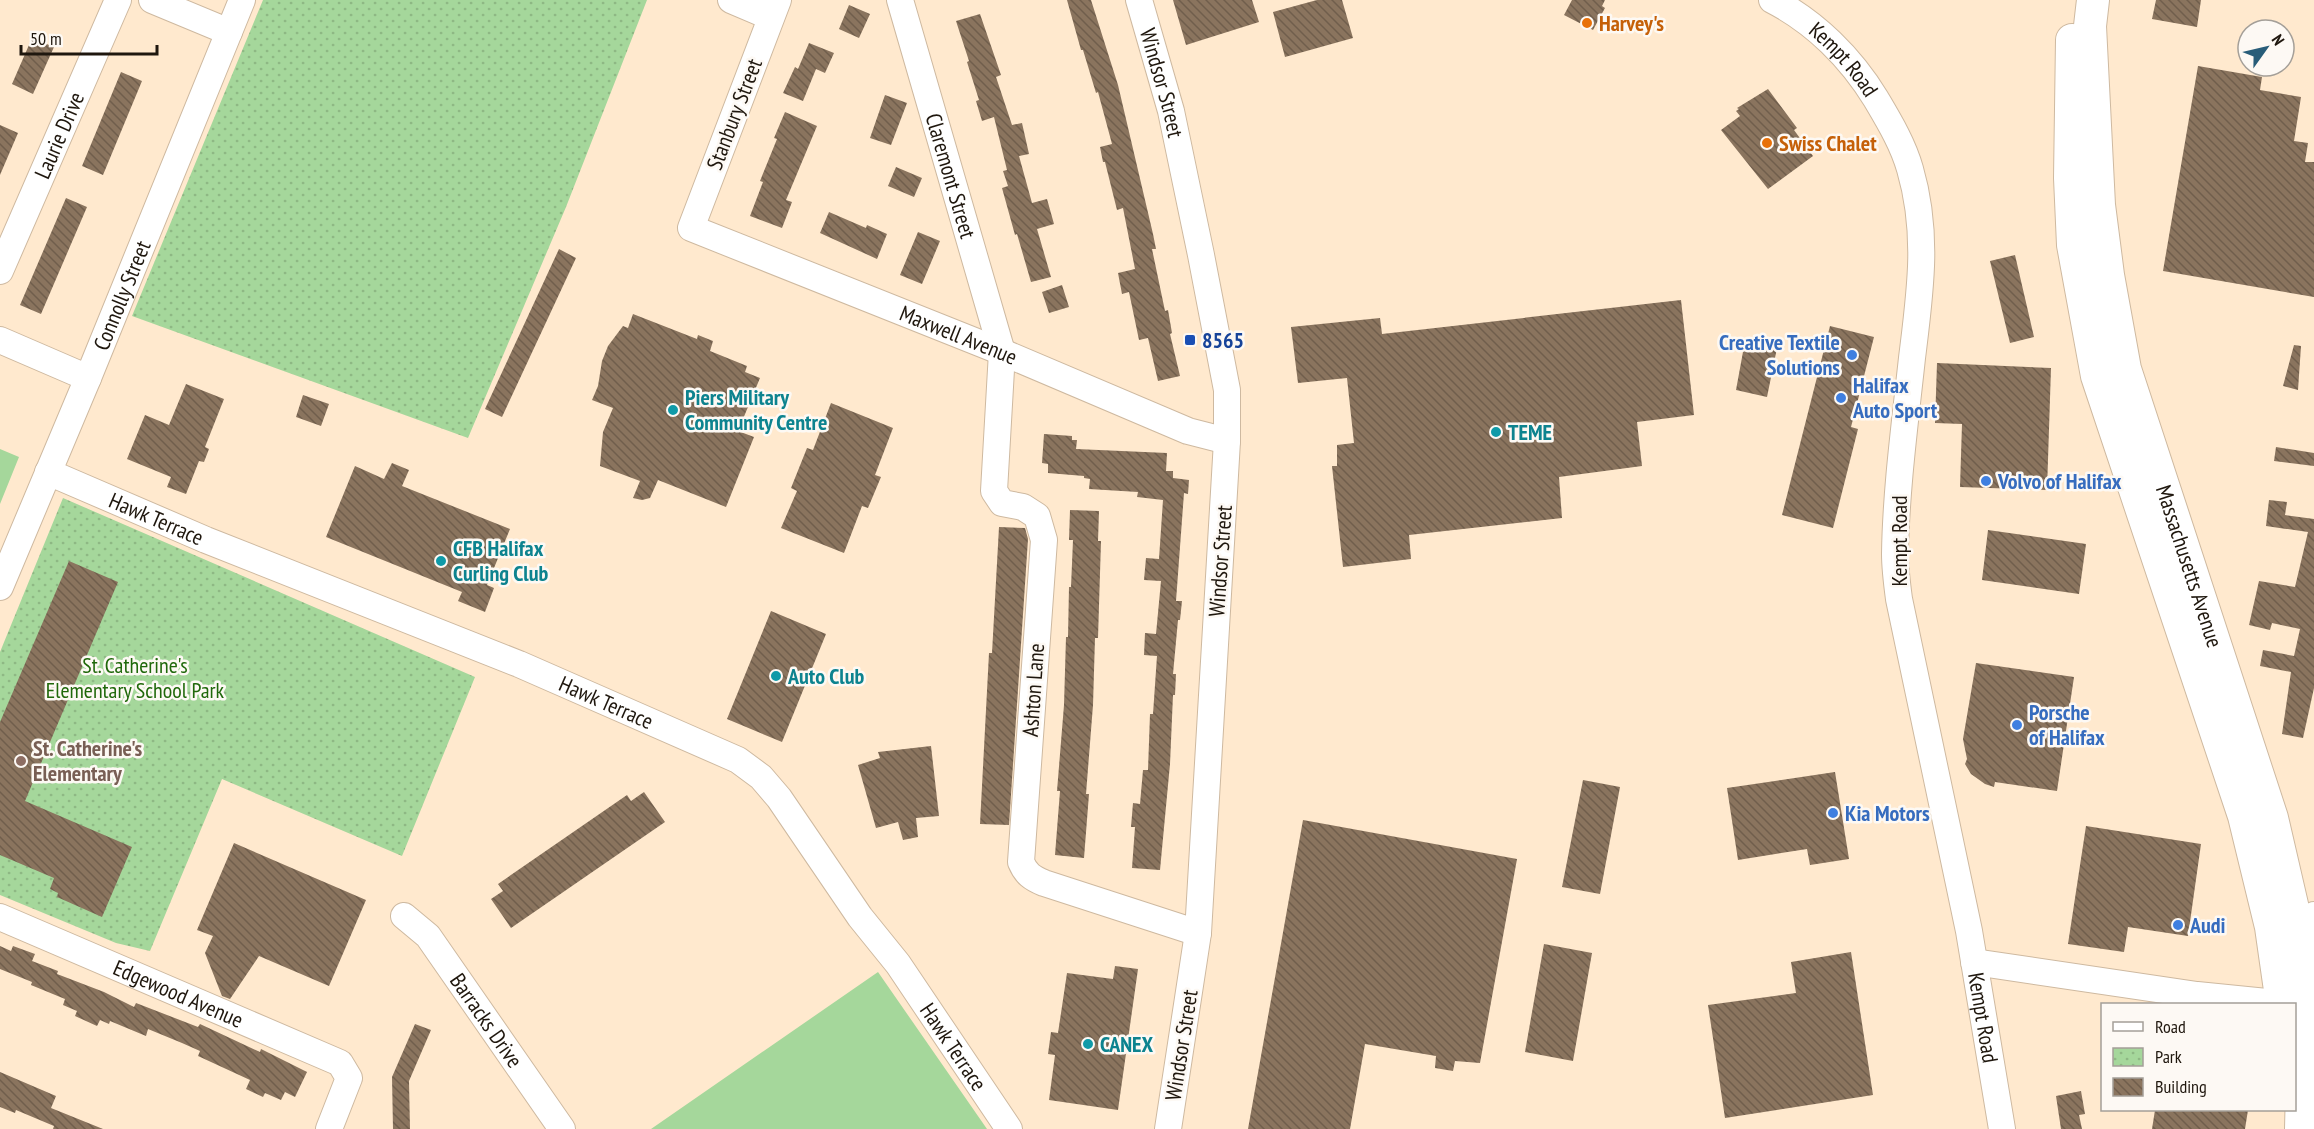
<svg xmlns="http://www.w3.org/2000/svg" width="2314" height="1129" font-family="'PT Sans Narrow',sans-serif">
  <defs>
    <pattern id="park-dots" width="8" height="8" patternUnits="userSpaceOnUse" patternTransform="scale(1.5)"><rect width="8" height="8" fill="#a5d79b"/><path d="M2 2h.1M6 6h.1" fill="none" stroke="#8eb884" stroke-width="1.8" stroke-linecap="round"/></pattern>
    <pattern id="building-back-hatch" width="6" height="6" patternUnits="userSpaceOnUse" patternTransform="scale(1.5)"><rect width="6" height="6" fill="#8a745e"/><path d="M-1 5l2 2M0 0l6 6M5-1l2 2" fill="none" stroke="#705e4c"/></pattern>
  </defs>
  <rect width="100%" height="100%" fill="#ffe9ce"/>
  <!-- green -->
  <path fill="#a5d79b" d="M0,449L19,457L0,504Z
    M878,972L987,1129H651Z"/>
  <!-- park -->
  <path fill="url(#park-dots)" d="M263,0H647L566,207L468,438L132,316Z
    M63,498L475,677L402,856L222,779L150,951L116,943L0,895V652Z"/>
  <!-- building -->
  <path fill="url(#building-back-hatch)" d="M1067,0H1091L1118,85L1153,234L1156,249H1152L1165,311L1168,310L1172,333L1170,334L1180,376L1158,381L1148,338L1139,340L1129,292L1122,294L1118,273L1135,269L1123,208L1117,210L1105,162H1103L1100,147L1112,144L1098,92L1096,93L1083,50H1081Z
    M1173,0H1252L1259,22L1186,45Z
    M1317,0H1342L1353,38L1285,57L1273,12Z
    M1572,0H1605L1602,6L1605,8L1593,30L1564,15Z
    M2156,0H2201L2197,27L2152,19Z
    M849,5L870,14L859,38L839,29Z
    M980,14L1001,75L996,77L1012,125L1022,123L1029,154L1019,156L1032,203L1047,199L1054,224L1037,229L1051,277L1031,282L1017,234L1015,235L1002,188L1008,186L1003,171L1007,170L994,117L982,121L976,101L979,100L967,62L969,61L956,21Z
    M32,38L54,47L33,94L12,84Z
    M809,43L834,53L825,73L816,69L803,101L783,93L795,67L798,69Z
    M2198,66L2262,77L2260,90L2301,97L2294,141L2308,143L2305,162H2314V297L2163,271Z
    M121,72L142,81L103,175L82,166Z
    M1768,89L1797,128L1794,130L1813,156L1768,189L1721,130L1740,116L1736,111L1739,109L1737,108Z
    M885,95L907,103L891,145L870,138Z
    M785,112L817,126L786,200L792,202L782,228L750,216L763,182L760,181L777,139L774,138Z
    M0,125L18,133L0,175Z
    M896,167L922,178L914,197L888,186Z
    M66,198L87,207L41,314L20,305Z
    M829,212L866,228L867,225L887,234L877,259L820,233Z
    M918,232L940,241L922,284L900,275Z
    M559,249L576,258L502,417L485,409Z
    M2015,255L2034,337L2010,343L1990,261Z
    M1062,285L1069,307L1049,313L1042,292Z
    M1681,300L1694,415L1637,422L1642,466L1559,477L1562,518L1409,535L1411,559L1343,567L1332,466H1337V445L1354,443L1347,378L1298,383L1291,327L1380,318L1382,334Z
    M633,314L697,339L698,335L713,341L710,351L747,366L745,372L760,378L738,431L754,437L726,507L658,480L650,498L642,500L633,498L640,481L600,466L603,432L613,408L592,400L598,386L602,361L608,346L623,326L628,328Z
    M1830,326L1874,337L1851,427L1858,429L1833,528L1782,515Z
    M1745,341L1777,348L1767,397L1736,390Z
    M2294,345L2301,346L2298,390L2283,386Z
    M1937,363L2051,368L2047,490L1960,487L1962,424L1935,423Z
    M186,384L224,399L205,447L209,449L204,462L199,461L186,494L167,487L171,477L127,459L145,415L169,425Z
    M303,395L329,404L321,426L296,417Z
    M831,403L893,428L875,475L881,477L868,508L862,506L844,553L781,528L797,491L791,488L807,448L813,450Z
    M1044,434L1072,436V440H1077L1076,449L1167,453L1166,471H1173V478L1189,480L1188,494L1184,493L1176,601H1182L1180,620H1178L1173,674H1176L1175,695H1173L1170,764L1160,870L1132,868L1135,827H1131L1133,803L1140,804L1143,770H1148L1150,714H1153L1157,656L1144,655L1145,633L1156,634L1161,581L1144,580L1146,558L1159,559L1163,500L1137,497L1138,492L1089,489L1090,479L1084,478V476L1048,473V464L1042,463Z
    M2276,447L2314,453V466L2274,461Z
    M392,463L409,470L402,486L510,529L487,585L494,588L485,612L458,601L462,592L326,537L355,466L384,479Z
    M2269,500L2287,502L2285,515L2314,519V688L2303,738L2282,734L2291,672L2260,666L2263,650L2294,656L2300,629L2272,623L2270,630L2249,625L2259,581L2295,587L2308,532L2266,526Z
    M1070,510L1099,511L1098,541H1101L1098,638H1095L1093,705L1086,794H1089L1084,858L1055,855L1060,791H1057L1064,705L1066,637H1068L1069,587H1071L1073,540H1069Z
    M999,527L1025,528L1028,539L1009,825L980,824L989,653H992Z
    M1988,530L2086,544L2079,594L1982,580Z
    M69,561L118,582L25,801L132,847L102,917L57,897L58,893L50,889L54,878L0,855V722Z
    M771,611L826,634L782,742L727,719Z
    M1976,663L2074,677L2057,791L1995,782L1994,787L1985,784L1971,774L1965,764L1967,759L1963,739Z
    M931,746L939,816L916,818L918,837L903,840L898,822L876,828L858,765L880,758L878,752Z
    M1835,772L1849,859L1810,865L1807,849L1738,860L1727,788Z
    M1583,780L1620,787L1600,894L1562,887Z
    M644,792L665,822L511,928L491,899L503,891L498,884L627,795L631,801Z
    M1303,820L1517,859L1480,1063L1455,1061L1453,1071L1435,1068L1436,1056L1365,1044L1350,1129H1248Z
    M2086,826L2201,844L2188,936L2128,927L2124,952L2068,944Z
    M234,843L366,900L329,986L259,956L230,999L222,996L205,953L213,936L197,930Z
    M1544,944L1592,953L1573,1061L1525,1052Z
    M0,946L11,951L13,946L35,954L32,961L58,971L57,974L104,992L134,1007L136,1003L198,1027L200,1024L260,1052L261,1049L307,1072L295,1097L285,1092L281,1100L265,1093L263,1097L246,1089L250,1080L198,1056L200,1051L182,1043L148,1029L146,1036L110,1021L109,1024L100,1020L97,1026L75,1016L77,1011L63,1005L65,999L31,985L32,982L0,969Z
    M1851,952L1873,1095L1725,1118L1708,1005L1796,993L1791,962Z
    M1115,966L1138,969L1118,1110L1049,1100L1055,1055L1048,1054L1051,1032L1058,1033L1067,973L1113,979Z
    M415,1024L431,1030L409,1081L410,1129H393L392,1077Z
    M0,1072L56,1096L51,1108L103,1129H53L54,1126L16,1110L15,1113L0,1107Z
    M2081,1091L2085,1114L2079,1115L2082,1129H2061L2056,1096Z
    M2155,1110H2248L2245,1129H2152Z"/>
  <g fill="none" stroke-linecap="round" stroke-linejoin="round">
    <defs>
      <g id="minor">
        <path d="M152,0L229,32"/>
        <path d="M731,0L771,17"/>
        <path id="s1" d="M778,0L691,228L1002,352L1188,431L1227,441"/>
        <path id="s2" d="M900,0L1002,352L994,491L1002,503L1023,507L1037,516L1044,540L1021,862C1026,874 1032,878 1044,883L1198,933"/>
        <path id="s3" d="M1139,0L1171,111L1201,255L1227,390V441L1198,933L1168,1129"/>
        <path id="s4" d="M1772,0C1815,22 1851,58 1876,99C1889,121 1903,144 1910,169C1929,234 1920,293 1912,358C1905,423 1896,489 1895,554C1895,569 1897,584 1899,599L1969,931L2002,1129"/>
        <path id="s5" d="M0,271L118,0"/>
        <path d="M0,340L88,378"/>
        <path id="s6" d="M48,472L206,540L519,664L738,760L761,777L779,798L860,917L898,964L1009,1129"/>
        <path id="s7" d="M0,587L88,378L242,0"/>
        <path id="s8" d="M404,916L428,936L562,1129"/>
        <path id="s9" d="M0,917L340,1063L349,1078L329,1129"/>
        <path d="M2302,948L2314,915"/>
        <path d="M1974,962L2197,995L2298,1005"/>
      </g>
      <g id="major">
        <path id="s10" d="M2093,0L2090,26L2099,205L2108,275L2125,369L2272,818L2302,948L2304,1006L2301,1129"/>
        <path d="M2072,40L2070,178L2073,245L2097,376L2244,816L2271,927L2282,1004"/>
      </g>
    </defs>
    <!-- minor casing -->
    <use href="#minor" stroke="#ceb9a0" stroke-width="28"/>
    <!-- major casing -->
    <use href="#major" stroke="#ceb9a0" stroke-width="34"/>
    <!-- minor -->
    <use href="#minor" stroke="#fff" stroke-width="26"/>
    <!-- major -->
    <use href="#major" stroke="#fff" stroke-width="32"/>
  </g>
  <!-- markers -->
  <g fill="#e8710a" stroke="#fdf9f4" stroke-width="2">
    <circle cx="1587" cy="23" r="6"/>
    <circle cx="1767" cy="143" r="6"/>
  </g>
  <rect fill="#1a4fb4" stroke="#fdf9f4" stroke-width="2" x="1184" y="334" width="12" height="12" rx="3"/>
  <g fill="#3f7fe0" stroke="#fdf9f4" stroke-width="2">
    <circle cx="1852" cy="355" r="6"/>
    <circle cx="1841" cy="398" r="6"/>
    <circle cx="1986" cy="481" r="6"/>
    <circle cx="2017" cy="725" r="6"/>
    <circle cx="1833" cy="813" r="6"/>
    <circle cx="2178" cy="925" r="6"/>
  </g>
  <g fill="#0f9aa8" stroke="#fdf9f4" stroke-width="2">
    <circle cx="673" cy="410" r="6"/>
    <circle cx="1496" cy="432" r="6"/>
    <circle cx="441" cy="561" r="6"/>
    <circle cx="776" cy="676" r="6"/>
    <circle cx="1088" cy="1044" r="6"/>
  </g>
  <circle fill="#8d6e63" stroke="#fdf9f4" stroke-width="2" cx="21" cy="761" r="6"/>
  <g text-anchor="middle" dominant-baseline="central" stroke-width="5" stroke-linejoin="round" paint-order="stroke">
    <!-- food labels -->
    <g font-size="22" font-weight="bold" fill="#c56008" stroke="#fdf9f4" text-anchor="start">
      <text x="1599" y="23">Harvey's</text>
      <text x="1779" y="143">Swiss Chalet</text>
    </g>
    <!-- street labels -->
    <g font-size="22" fill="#1f170e" stroke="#fdf9f4">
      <text stroke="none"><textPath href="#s4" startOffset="94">Kempt Road</textPath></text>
      <text stroke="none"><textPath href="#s3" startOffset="86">Windsor Street</textPath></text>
      <text transform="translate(734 114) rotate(-69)">Stanbury Street</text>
      <text stroke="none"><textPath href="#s5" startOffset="148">Laurie Drive</textPath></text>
      <text stroke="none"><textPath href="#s2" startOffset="183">Claremont Street</textPath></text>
      <text stroke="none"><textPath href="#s7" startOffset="316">Connolly Street</textPath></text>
      <text stroke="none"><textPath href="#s1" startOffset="532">Maxwell Avenue</textPath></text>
      <text stroke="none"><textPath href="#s6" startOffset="118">Hawk Terrace</textPath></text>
      <text transform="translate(1899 541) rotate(-90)">Kempt Road</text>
      <text transform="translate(1220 561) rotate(-86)">Windsor Street</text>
      <text stroke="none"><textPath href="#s10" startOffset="579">Massachusetts Avenue</textPath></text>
      <text transform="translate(1033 690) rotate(-86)">Ashton Lane</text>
      <text stroke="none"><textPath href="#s6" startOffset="604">Hawk Terrace</textPath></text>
      <text stroke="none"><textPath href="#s9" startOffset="194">Edgewood Avenue</textPath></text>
      <text stroke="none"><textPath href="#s4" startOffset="1083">Kempt Road</textPath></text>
      <text stroke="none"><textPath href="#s8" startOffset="134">Barracks Drive</textPath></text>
      <text transform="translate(1181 1045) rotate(-81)">Windsor Street</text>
      <text stroke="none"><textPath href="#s6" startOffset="1108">Hawk Terrace</textPath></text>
    </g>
    <!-- transit labels -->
    <g font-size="22" font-weight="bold" fill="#164399" stroke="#fdf9f4" text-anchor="start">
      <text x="1202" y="340">8565</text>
    </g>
    <!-- shop labels -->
    <g font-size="22" font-weight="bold" fill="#366cbe" stroke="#fdf9f4" text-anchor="start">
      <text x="1840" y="342" text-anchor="end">Creative Textile<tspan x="1840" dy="25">Solutions</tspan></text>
      <text x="1853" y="385">Halifax<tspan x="1853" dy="25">Auto Sport</tspan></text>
      <text x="1998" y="481">Volvo of Halifax</text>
      <text x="2029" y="712">Porsche<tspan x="2029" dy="25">of Halifax</tspan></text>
      <text x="1845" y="813">Kia Motors</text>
      <text x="2190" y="925">Audi</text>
    </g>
    <!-- culture labels -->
    <g font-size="22" font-weight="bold" fill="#0d838f" stroke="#fdf9f4" text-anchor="start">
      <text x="685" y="397">Piers Military<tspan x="685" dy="25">Community Centre</tspan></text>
      <text x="1508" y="432">TEME</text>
      <text x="453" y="548">CFB Halifax<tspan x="453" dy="25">Curling Club</tspan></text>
      <text x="788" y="676">Auto Club</text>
      <text x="1100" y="1044">CANEX</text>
    </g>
    <!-- park labels -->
    <g font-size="22" fill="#1f680a" stroke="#fdf9f4">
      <text x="135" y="665">St. Catherine's<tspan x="135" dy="25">Elementary School Park</tspan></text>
    </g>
    <!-- education labels -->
    <g font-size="22" font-weight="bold" fill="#785e54" stroke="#fdf9f4" text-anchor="start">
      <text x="33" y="748">St. Catherine's<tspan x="33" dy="25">Elementary</tspan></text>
    </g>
  </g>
  <!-- legend -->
  <rect x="2101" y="1003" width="195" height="108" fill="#fdf9f4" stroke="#a49f98" stroke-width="1.5"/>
  <rect x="2113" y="1022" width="30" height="9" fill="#ffffff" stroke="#a49f98" stroke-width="1.5"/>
  <text x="2155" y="1033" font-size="18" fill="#1f170e">Road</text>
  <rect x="2113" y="1048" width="30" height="18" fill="url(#park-dots)" stroke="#a49f98" stroke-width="1.5"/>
  <text x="2155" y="1063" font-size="18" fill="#1f170e">Park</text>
  <rect x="2113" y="1078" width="30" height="18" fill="url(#building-back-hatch)" stroke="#a49f98" stroke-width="1.5"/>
  <text x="2155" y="1093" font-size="18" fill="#1f170e">Building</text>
  <!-- north arrow -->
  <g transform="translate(2266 48) rotate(56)"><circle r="28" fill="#fdf9f4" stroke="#a49f98" stroke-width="1.5"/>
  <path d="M0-4.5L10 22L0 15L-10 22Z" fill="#285d79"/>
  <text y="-9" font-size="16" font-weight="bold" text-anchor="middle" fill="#1f170e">N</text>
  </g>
  <!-- scale -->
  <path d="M21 45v9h136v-9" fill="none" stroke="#1f170e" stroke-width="3"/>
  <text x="30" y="45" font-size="18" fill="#1f170e" stroke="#fdf9f4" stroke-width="4.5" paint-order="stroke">50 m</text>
</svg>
